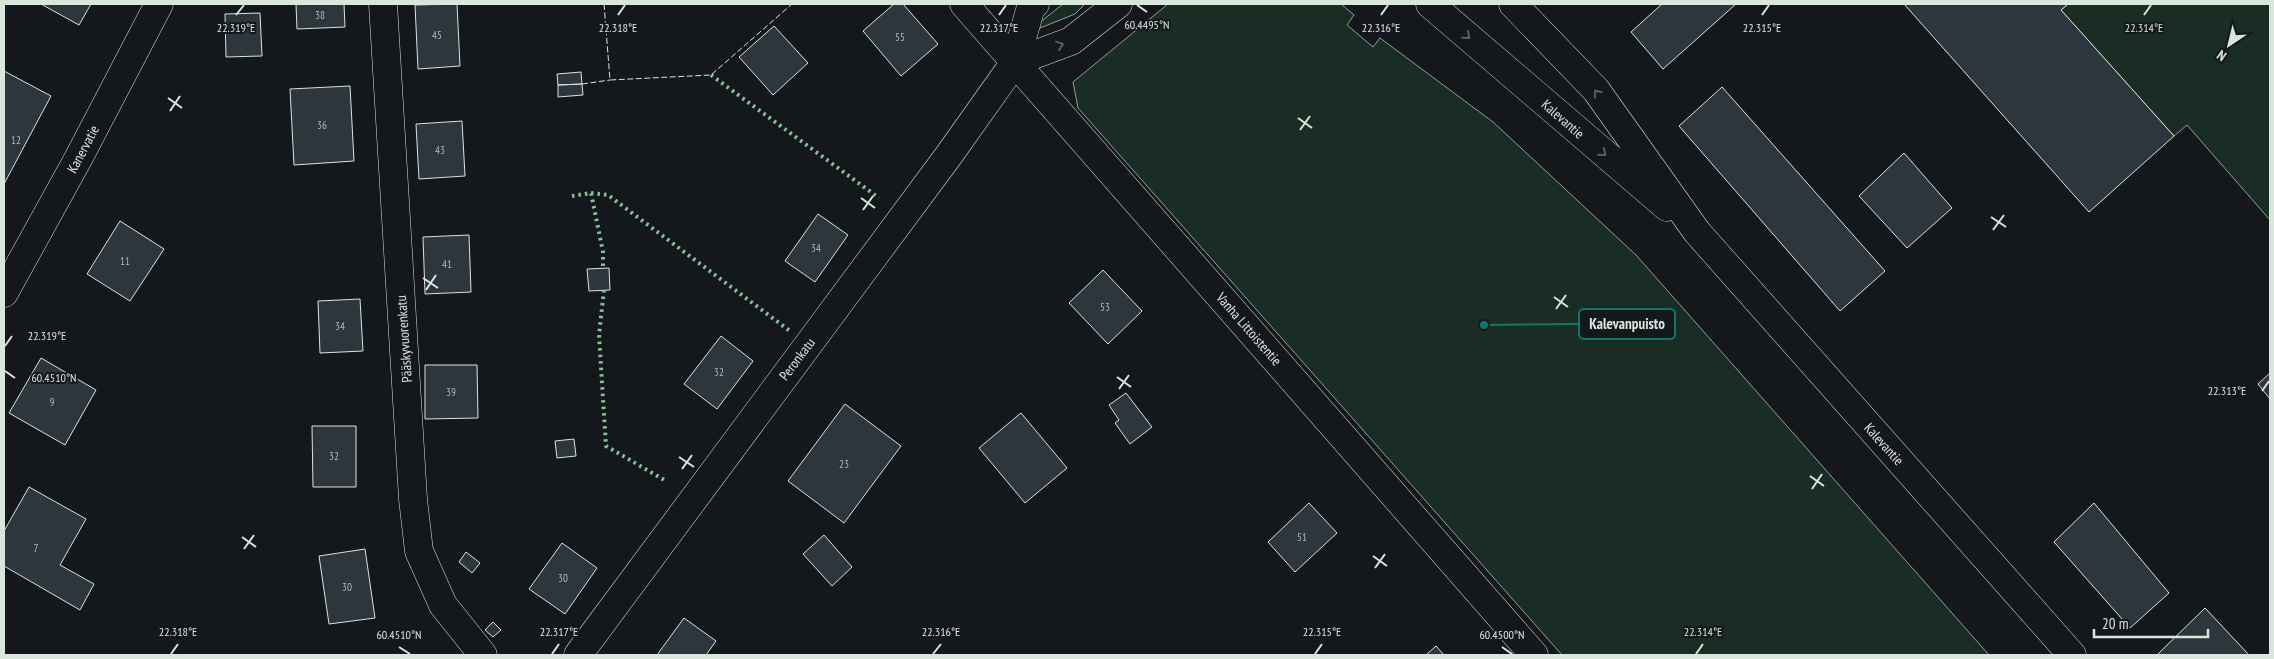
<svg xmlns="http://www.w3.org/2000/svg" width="2274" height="659" font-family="'PT Sans Narrow',sans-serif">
  <rect width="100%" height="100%" fill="#14181c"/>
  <!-- green -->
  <path fill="#1a2d24" stroke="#939e99" d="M1063,4H1085L1075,14L1040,28L1039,23Z
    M1168,4H1341L1354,15L1347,25L1373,47L1380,38L1493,122L1636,255L1989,655H1562L1078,108L1073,82Z
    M2068,4H2270V220L2187,125L2174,136L2061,10Z"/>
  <!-- building -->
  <path fill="#2c363c" stroke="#d8e6dc" d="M41,4H91L79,25Z
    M296,4H344L345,27L297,29Z
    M457,4L460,66L418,69L415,5Z
    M894,4H903L938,44L901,76L863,31Z
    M1662,4H1736L1663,69L1631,32Z
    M1904,4H2068L2061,10L2174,136L2089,212Z
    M260,13L262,56L226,57L225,14Z
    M774,26L808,63L773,95L739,57Z
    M4,71L51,96L4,184Z
    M581,72L582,84L558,85L557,74Z
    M582,84L583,95L558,97V85Z
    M350,86L354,161L294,165L290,89Z
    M1722,87L1885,271L1840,311L1679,126Z
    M462,121L465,176L419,179L416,124Z
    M1904,153L1952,208L1907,248L1859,196Z
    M818,214L848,235L815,282L785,261Z
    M120,221L164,249L130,301L87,274Z
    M469,235L471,292L425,294L423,237Z
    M609,268L610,290L589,291L587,269Z
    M1103,270L1142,311L1108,344L1069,303Z
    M360,299L363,351L320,353L318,301Z
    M721,336L753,361L717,409L684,384Z
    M41,358L96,390L65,445L9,413Z
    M425,365H477L478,418L425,419Z
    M2270,373V399L2258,384Z
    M1126,393L1152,427L1130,444L1115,423L1119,420L1109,405Z
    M845,404L901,446L844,523L788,481Z
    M1021,413L1067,468L1025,503L979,448Z
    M312,426H356V487H313Z
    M574,439L576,456L557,458L555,441Z
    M29,487L86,519L60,565L94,584L80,610L4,566V531Z
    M1309,503L1337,533L1295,572L1268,542Z
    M2094,503L2169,593L2130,628L2054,542Z
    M824,535L852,567L832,586L803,554Z
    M562,543L597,568L565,614L529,589Z
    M365,549L375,618L329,624L319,556Z
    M466,552L480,563L472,573L459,562Z
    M2205,608L2249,655H2157Z
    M684,618L716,641L706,655H657Z
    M493,622L501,630L493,637L485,630Z
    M1436,646L1444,655H1426Z"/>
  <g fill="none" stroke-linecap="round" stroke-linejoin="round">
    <defs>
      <path id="minor" d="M383,4L413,499L419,551L443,605L483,655
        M964,4L1534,655
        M1015,62L1071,41L1118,4
        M4,293L78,159L159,4
        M578,655L949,155L1015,62L1031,7L1035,4"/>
      <path id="secondary" d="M1430,4L1667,207
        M1513,4L1596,90L1697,232L2072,655"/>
    </defs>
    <!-- minor casing -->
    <use href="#minor" stroke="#d8e6dc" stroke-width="29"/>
    <!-- secondary casing -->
    <use href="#secondary" stroke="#d8e6dc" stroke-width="29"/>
    <!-- minor -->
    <use href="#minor" stroke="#14181c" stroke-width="28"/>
    <!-- secondary -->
    <use href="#secondary" stroke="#14181c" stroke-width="28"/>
    <!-- hedge -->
    <path stroke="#8ac095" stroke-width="4" stroke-dasharray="2.5 4" stroke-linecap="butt" d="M711,75L879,198
      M591,193L608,195L790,331
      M572,196L591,193L603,252V268
      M604,290L599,335L606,446L666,481"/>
    <!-- fence -->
    <path stroke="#d8e6dc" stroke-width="1" stroke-dasharray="6 2.5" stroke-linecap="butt" d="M604,4L610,80L711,75L792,4
      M582,84L610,80"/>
  </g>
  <!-- one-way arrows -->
  <defs><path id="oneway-chevron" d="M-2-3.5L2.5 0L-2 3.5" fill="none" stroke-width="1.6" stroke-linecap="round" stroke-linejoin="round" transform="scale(1.25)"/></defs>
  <g stroke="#59605f">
    <use href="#oneway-chevron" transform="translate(1467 36) rotate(41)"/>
    <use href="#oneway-chevron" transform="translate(1060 45) rotate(-21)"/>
    <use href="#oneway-chevron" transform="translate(1597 93) rotate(-128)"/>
    <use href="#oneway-chevron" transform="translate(1603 153) rotate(40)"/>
  </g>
  <!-- ticks -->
  <path fill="none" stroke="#d8e6dc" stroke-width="2" d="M1137,5L1147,12M236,15L244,5M618,15L625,5M999,15L1006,5M1381,15L1388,5M1762,15L1769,5M2144,15L2151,5M168,98L182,108M170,111L180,96M1298,118L1312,128M1300,130L1310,116M861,198L875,208M863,210L873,196M1991,217L2006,227M1993,230L2004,215M423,278L438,288M426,290L436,275M1554,297L1568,307M1556,309L1566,295M5,346L12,336M5,371L15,378M1117,377L1131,387M1119,389L1129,375M2262,391L2269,381M679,457L694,467M682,469L692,455M1810,476L1824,486M1812,489L1822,474M242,537L256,547M244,549L254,535M1373,556L1387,566M1375,568L1385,554M399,647L410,654M1502,647L1512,654M171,654L178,644M552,654L559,644M933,654L941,644M1315,654L1322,644M1696,654L1703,644"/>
  <g text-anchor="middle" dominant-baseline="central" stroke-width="4" stroke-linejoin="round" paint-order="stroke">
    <!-- number labels -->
    <g font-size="11" fill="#adbab4">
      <text x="320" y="15">38</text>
      <text x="437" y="35">45</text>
      <text x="900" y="37">55</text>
      <text x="322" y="125">36</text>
      <text x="16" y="140">12</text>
      <text x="440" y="150">43</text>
      <text x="816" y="248">34</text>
      <text x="125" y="261">11</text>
      <text x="447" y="264">41</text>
      <text x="1105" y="307">53</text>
      <text x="340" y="326">34</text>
      <text x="719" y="372">32</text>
      <text x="451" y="392">39</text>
      <text x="52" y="402">9</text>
      <text x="334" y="456">32</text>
      <text x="844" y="464">23</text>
      <text x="1302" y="537">51</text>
      <text x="36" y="548">7</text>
      <text x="563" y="578">30</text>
      <text x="347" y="587">30</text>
    </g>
    <!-- street labels -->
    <g font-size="14" fill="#d8e6dc" stroke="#14181c">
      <text transform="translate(1563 119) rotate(41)">Kalevantie</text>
      <text transform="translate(83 149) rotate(-62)">Kanervatie</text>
      <text transform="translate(1249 329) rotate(49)">Vanha Littoistentie</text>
      <text transform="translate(404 339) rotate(-94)">Pääskyvuorenkatu</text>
      <text transform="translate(797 359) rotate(-53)">Peronkatu</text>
      <text transform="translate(1884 444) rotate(48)">Kalevantie</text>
    </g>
  </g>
  <g font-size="12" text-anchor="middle" fill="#d8e6dc" stroke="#14181c" stroke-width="4" stroke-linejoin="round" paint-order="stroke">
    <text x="1147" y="29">60.4495°N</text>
    <text x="236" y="32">22.319°E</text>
    <text x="618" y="32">22.318°E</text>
    <text x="999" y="32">22.317°E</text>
    <text x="1381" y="32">22.316°E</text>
    <text x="1762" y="32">22.315°E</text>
    <text x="2144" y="32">22.314°E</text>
    <text x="47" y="340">22.319°E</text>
    <text x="54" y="382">60.4510°N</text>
    <text x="2227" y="395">22.313°E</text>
    <text x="178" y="636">22.318°E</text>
    <text x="559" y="636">22.317°E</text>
    <text x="941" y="636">22.316°E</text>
    <text x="1322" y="636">22.315°E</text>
    <text x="1703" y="636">22.314°E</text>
    <text x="399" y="639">60.4510°N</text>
    <text x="1502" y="639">60.4500°N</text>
  </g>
  <!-- callouts -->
  <path fill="none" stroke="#0f766e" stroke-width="2" d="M1484 325L1579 324"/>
  <circle fill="#0f766e" stroke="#14181c" stroke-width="2" cx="1484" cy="325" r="5"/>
  <rect fill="#14181c" stroke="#0f766e" stroke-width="2" x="1579" y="309" width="96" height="30" rx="5"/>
  <g font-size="15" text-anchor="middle" font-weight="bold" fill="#d8e6dc">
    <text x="1627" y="329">Kalevanpuisto</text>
  </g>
  <!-- border -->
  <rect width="2274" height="659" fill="none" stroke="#d8e6dc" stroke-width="10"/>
  <!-- north arrow -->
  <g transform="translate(2229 45) rotate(215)" stroke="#14181c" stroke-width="4" paint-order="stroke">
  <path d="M0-4L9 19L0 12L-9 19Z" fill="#d8e6dc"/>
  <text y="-8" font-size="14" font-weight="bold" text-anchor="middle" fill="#d8e6dc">N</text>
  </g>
  <!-- scale -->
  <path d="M2094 629v8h114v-8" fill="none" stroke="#d8e6dc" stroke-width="2.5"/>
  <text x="2102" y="629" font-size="15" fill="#d8e6dc" stroke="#14181c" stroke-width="4" paint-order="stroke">20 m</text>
</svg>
